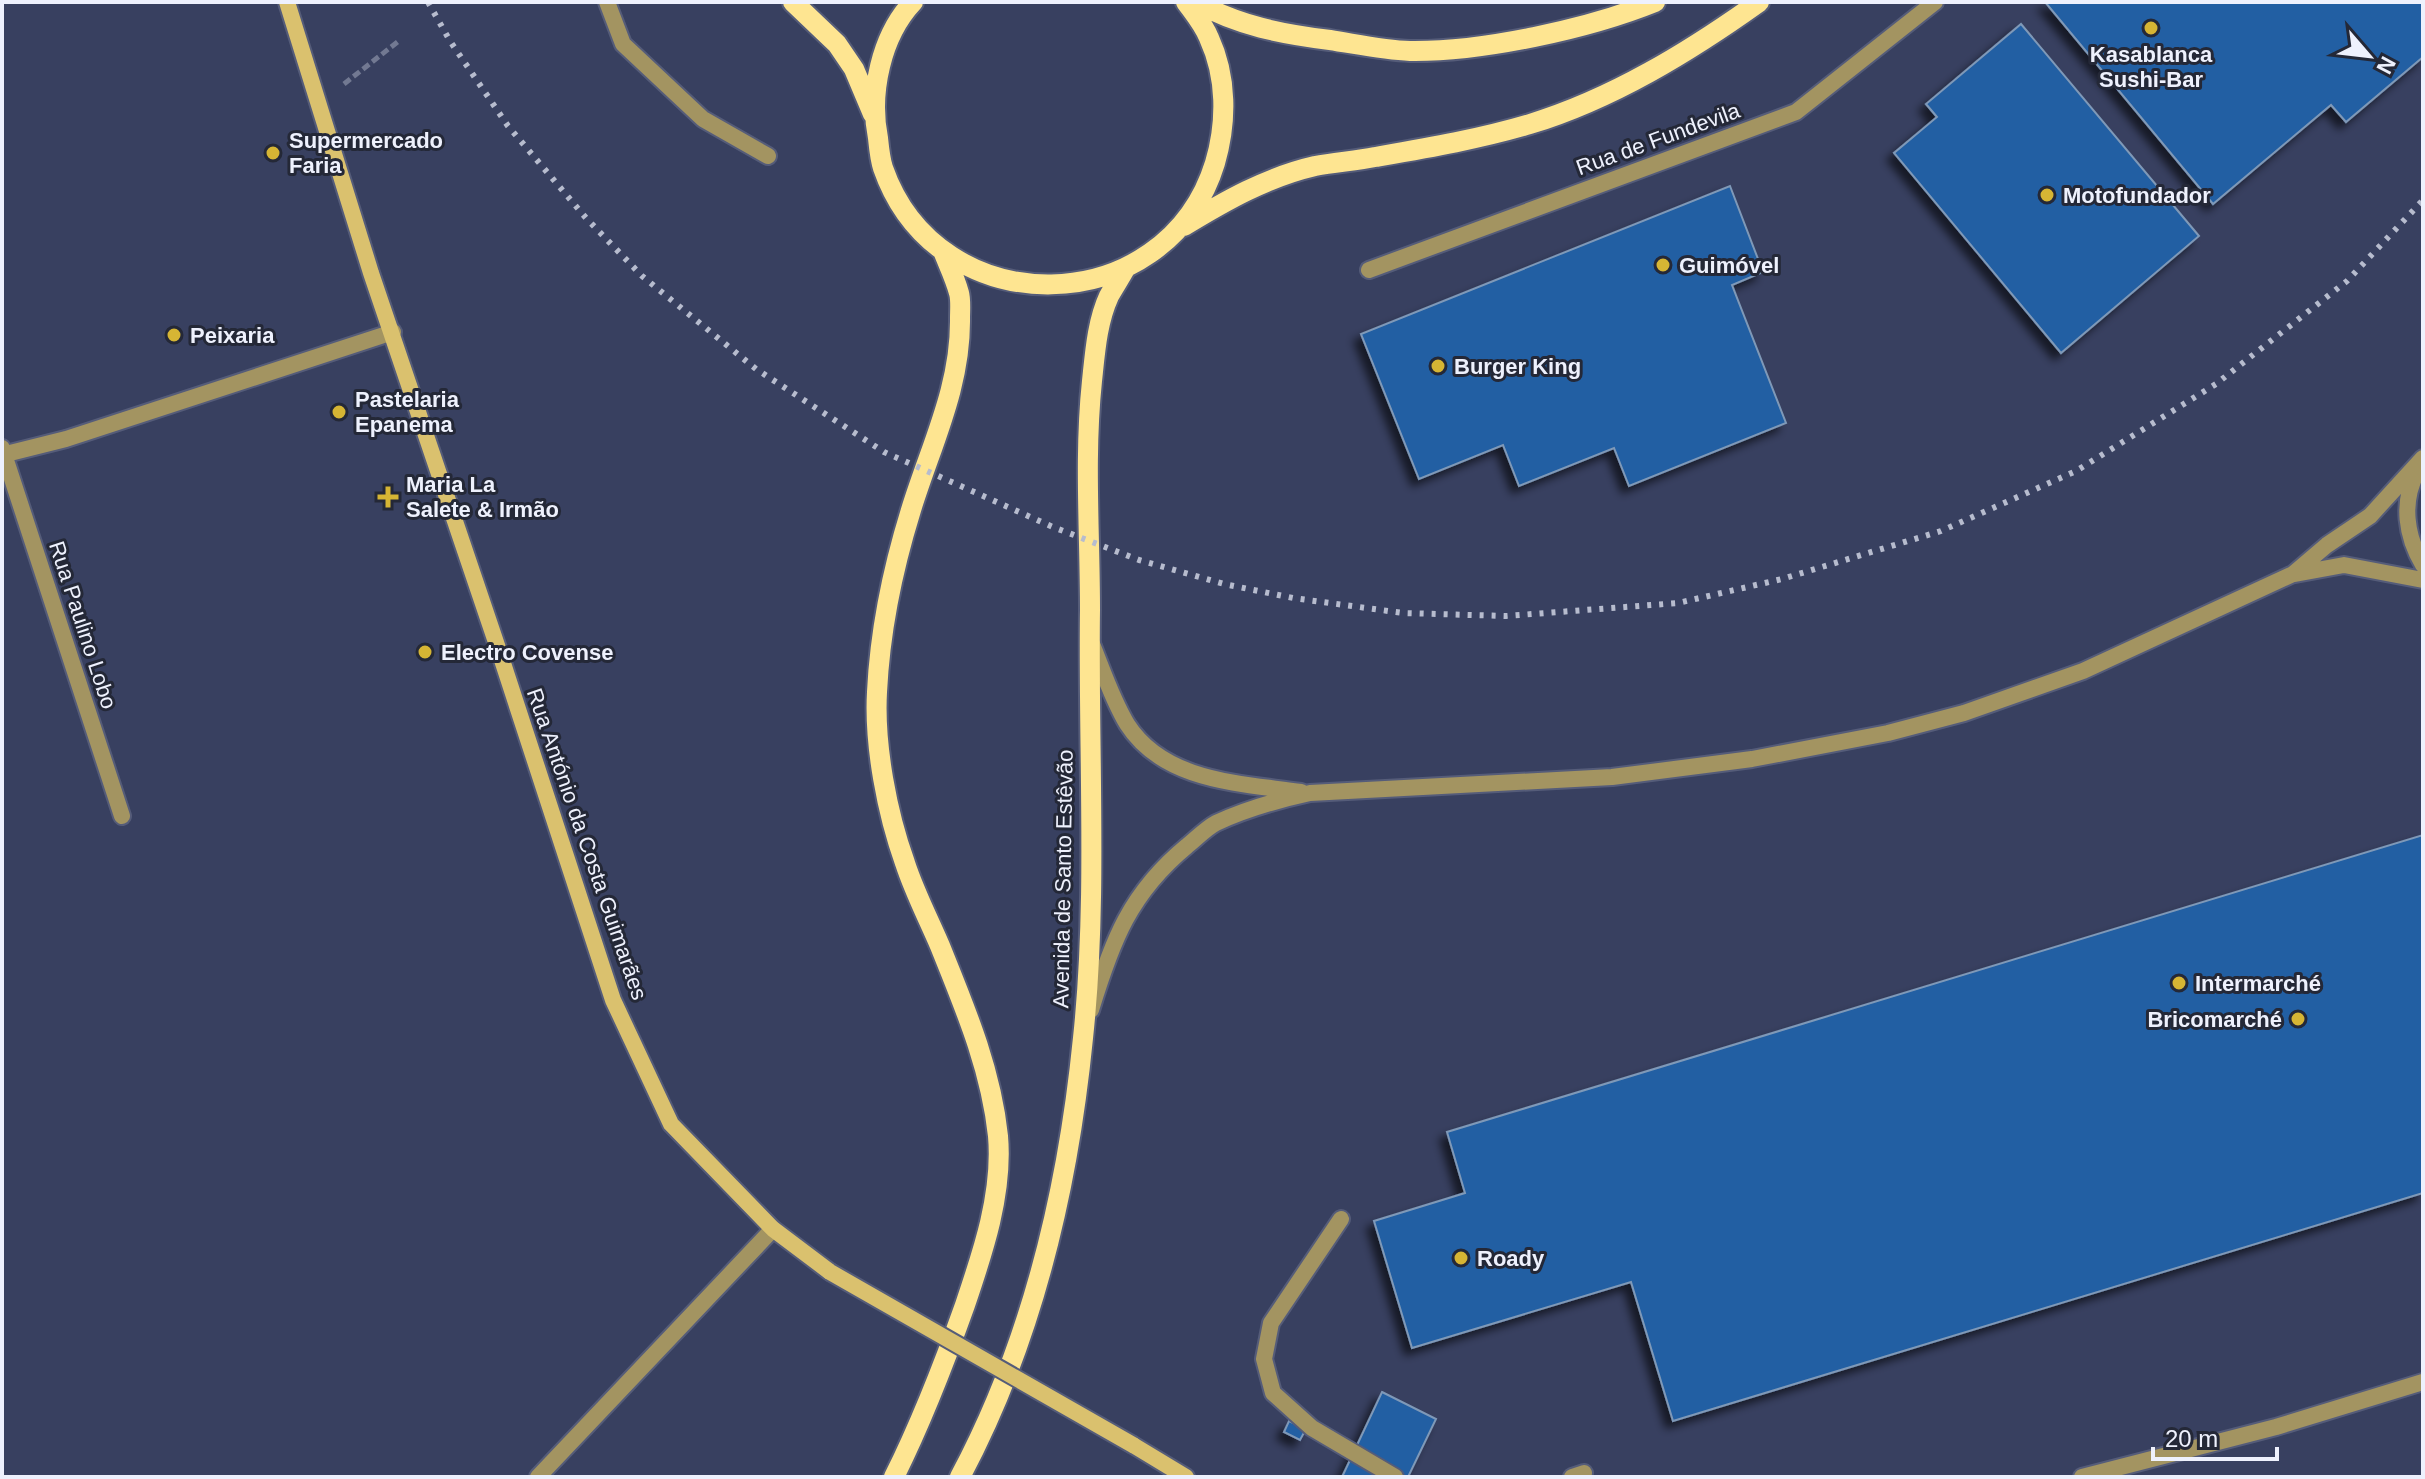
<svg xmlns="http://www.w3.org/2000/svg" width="2425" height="1479" font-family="Helvetica,sans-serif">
  <defs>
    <filter id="shadow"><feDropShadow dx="-7" dy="7" stdDeviation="4" flood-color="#0009"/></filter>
  </defs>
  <rect width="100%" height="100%" fill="#384060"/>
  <!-- building -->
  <path fill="#215fa3" stroke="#7f99b8" stroke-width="2" filter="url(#shadow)" d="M2045,2H2423V57L2346,122L2331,105L2213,204Z
    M2021,24L2199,236L2061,353L1894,153L1937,117L1926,104Z
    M1730,186L1763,272L1732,285L1786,423L1629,486L1614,448L1519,486L1503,445L1419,479L1361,334Z
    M2423,835V1193L1673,1421L1631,1282L1412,1348L1374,1221L1465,1193L1447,1132Z
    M1382,1392L1436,1419L1408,1477H1342Z
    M1289,1421L1306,1429L1300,1440L1284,1432Z"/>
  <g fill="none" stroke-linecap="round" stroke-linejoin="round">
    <defs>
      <path id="lane" d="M1369,270L1796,112L1935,2
        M1341,1219L1271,1323L1264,1359L1273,1393L1312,1428L1395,1477
        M1572,1477L1584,1473"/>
      <path id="street" d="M607,2L623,44L703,119L768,156
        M2,448L122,816
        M2,455L66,439L393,332
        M2417,472C2401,503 2406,536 2423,565
        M2295,574L2344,565L2423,580
        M1092,644C1103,671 1112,699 1127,724C1164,782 1240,783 1301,792
        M1091,1010C1112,941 1130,893 1187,846C1196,839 1205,829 1216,823C1246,809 1278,800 1310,793L1612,777L1752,759L1888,733L1964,713L2083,671L2293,574L2327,545L2370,516L2423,458
        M538,1477L773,1229
        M2082,1477L2276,1427L2423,1382"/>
      <path id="secondary" d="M287,2L371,273L502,660L613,1000L671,1124L773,1229L830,1272
        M1133,1445L1186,1477"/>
      <path id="primary" d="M793,2L837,44L854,69L873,114
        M913,2C881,36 869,93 878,138C879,148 880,159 883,168C938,326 1166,322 1215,163C1227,122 1227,77 1209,38C1204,25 1194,13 1186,2
        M1196,2C1239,26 1282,34 1330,40C1356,44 1383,50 1410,51C1482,52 1588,29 1655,2
        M1184,226C1225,201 1267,177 1315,166C1335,162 1356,161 1375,157C1427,148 1480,139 1530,124C1612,99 1689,52 1759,2
        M894,1477C922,1421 944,1364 965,1305C983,1252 1003,1193 998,1136C991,1069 965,1008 940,946C928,918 914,891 905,863C887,813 874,745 877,692C880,631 893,568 911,510C931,445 961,387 960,318C960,310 961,300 959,293C955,278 948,264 943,251
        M960,1477C1032,1342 1068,1189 1083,1038C1098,899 1088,750 1090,610C1090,533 1084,457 1092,381C1095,353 1097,322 1109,296C1114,287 1120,278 1125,269"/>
    </defs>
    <!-- lane casing -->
    <use href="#lane" stroke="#555c79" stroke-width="20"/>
    <!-- street casing -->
    <use href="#street" stroke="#555c79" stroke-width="20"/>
    <!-- secondary casing -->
    <use href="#secondary" stroke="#555c79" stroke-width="20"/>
    <!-- primary casing -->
    <use href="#primary" stroke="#555c79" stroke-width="24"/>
    <!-- path -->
    <path stroke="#727992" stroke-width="5" stroke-dasharray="8 4" stroke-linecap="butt" d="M344,84L400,40"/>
    <!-- lane -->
    <use href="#lane" stroke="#a39461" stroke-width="16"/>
    <!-- street -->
    <use href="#street" stroke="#a39461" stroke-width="16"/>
    <!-- secondary -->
    <use href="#secondary" stroke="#dac16e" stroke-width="16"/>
    <!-- primary -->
    <use href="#primary" stroke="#fee591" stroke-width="20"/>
    <!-- rail -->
    <path stroke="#b7bcce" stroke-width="6" stroke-dasharray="4 8" stroke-linecap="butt" d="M428,2L450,41L508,126L586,218L642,276L756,369L884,452L1053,527L1139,560L1224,584L1293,598L1403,613L1506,616L1678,603L1782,579L1941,531L2076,471L2216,384L2347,281L2423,200"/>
    <defs>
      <path id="secondary-bridge" d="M830,1272L1133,1445"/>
    </defs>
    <!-- secondary-bridge casing -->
    <use href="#secondary-bridge" stroke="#555c79" stroke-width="20" stroke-linecap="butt"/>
    <!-- secondary-bridge -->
    <use href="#secondary-bridge" stroke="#dac16e" stroke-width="16"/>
  </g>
  <!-- markers -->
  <g fill="#d6b534" stroke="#242837" stroke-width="3">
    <circle cx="2151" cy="28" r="8"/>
    <circle cx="273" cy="153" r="8"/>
    <circle cx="2047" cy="195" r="8"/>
    <circle cx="1663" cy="265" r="8"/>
    <circle cx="174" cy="335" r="8"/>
    <circle cx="1438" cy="366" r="8"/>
    <circle cx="339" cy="412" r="8"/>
    <path d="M384 485h8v8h8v8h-8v8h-8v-8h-8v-8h8z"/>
    <circle cx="425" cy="652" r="8"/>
    <circle cx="2179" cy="983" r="8"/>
    <circle cx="2298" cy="1019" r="8"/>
    <circle cx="1461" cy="1258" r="8"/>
  </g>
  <g text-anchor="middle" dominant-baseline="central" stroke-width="6" stroke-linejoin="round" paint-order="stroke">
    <!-- poi labels -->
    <g font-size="22" font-weight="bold" fill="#eef1fd" stroke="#242837" text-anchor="start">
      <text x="2151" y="54" text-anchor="middle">Kasablanca<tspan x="2151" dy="25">Sushi-Bar</tspan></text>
      <text x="289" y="140">Supermercado<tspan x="289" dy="25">Faria</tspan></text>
      <text x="2063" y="195">Motofundador</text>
      <text x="1679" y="265">Guimóvel</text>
      <text x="190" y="335">Peixaria</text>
      <text x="1454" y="366">Burger King</text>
      <text x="355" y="399">Pastelaria<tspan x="355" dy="25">Epanema</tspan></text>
      <text x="406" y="484">Maria La<tspan x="406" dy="25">Salete &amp; Irmão</tspan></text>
      <text x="441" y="652">Electro Covense</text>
      <text x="2195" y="983">Intermarché</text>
      <text x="2282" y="1019" text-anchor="end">Bricomarché</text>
      <text x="1477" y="1258">Roady</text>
    </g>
    <!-- street labels -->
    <g font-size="22" fill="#eef1fd" stroke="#242837">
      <text transform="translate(1658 139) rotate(-20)">Rua de Fundevila</text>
      <text transform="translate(83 625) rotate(72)">Rua Paulino Lobo</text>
      <text transform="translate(587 844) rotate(71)">Rua António da Costa Guimarães</text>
      <text transform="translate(1063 879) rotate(-89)">Avenida de Santo Estêvão</text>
    </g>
  </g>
  <!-- border -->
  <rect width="2425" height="1479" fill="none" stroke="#eef1fd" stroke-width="8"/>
  <!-- north arrow -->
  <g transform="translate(2369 56) rotate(118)" stroke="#242837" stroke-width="6" paint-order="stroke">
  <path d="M0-6L14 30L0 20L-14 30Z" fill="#eef1fd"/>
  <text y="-12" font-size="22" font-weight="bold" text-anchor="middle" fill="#eef1fd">N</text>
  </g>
  <!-- scale -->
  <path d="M2153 1447v12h124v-12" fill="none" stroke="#eef1fd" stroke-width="4"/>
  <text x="2165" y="1447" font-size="24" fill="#eef1fd" stroke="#242837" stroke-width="6" paint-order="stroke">20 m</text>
</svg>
